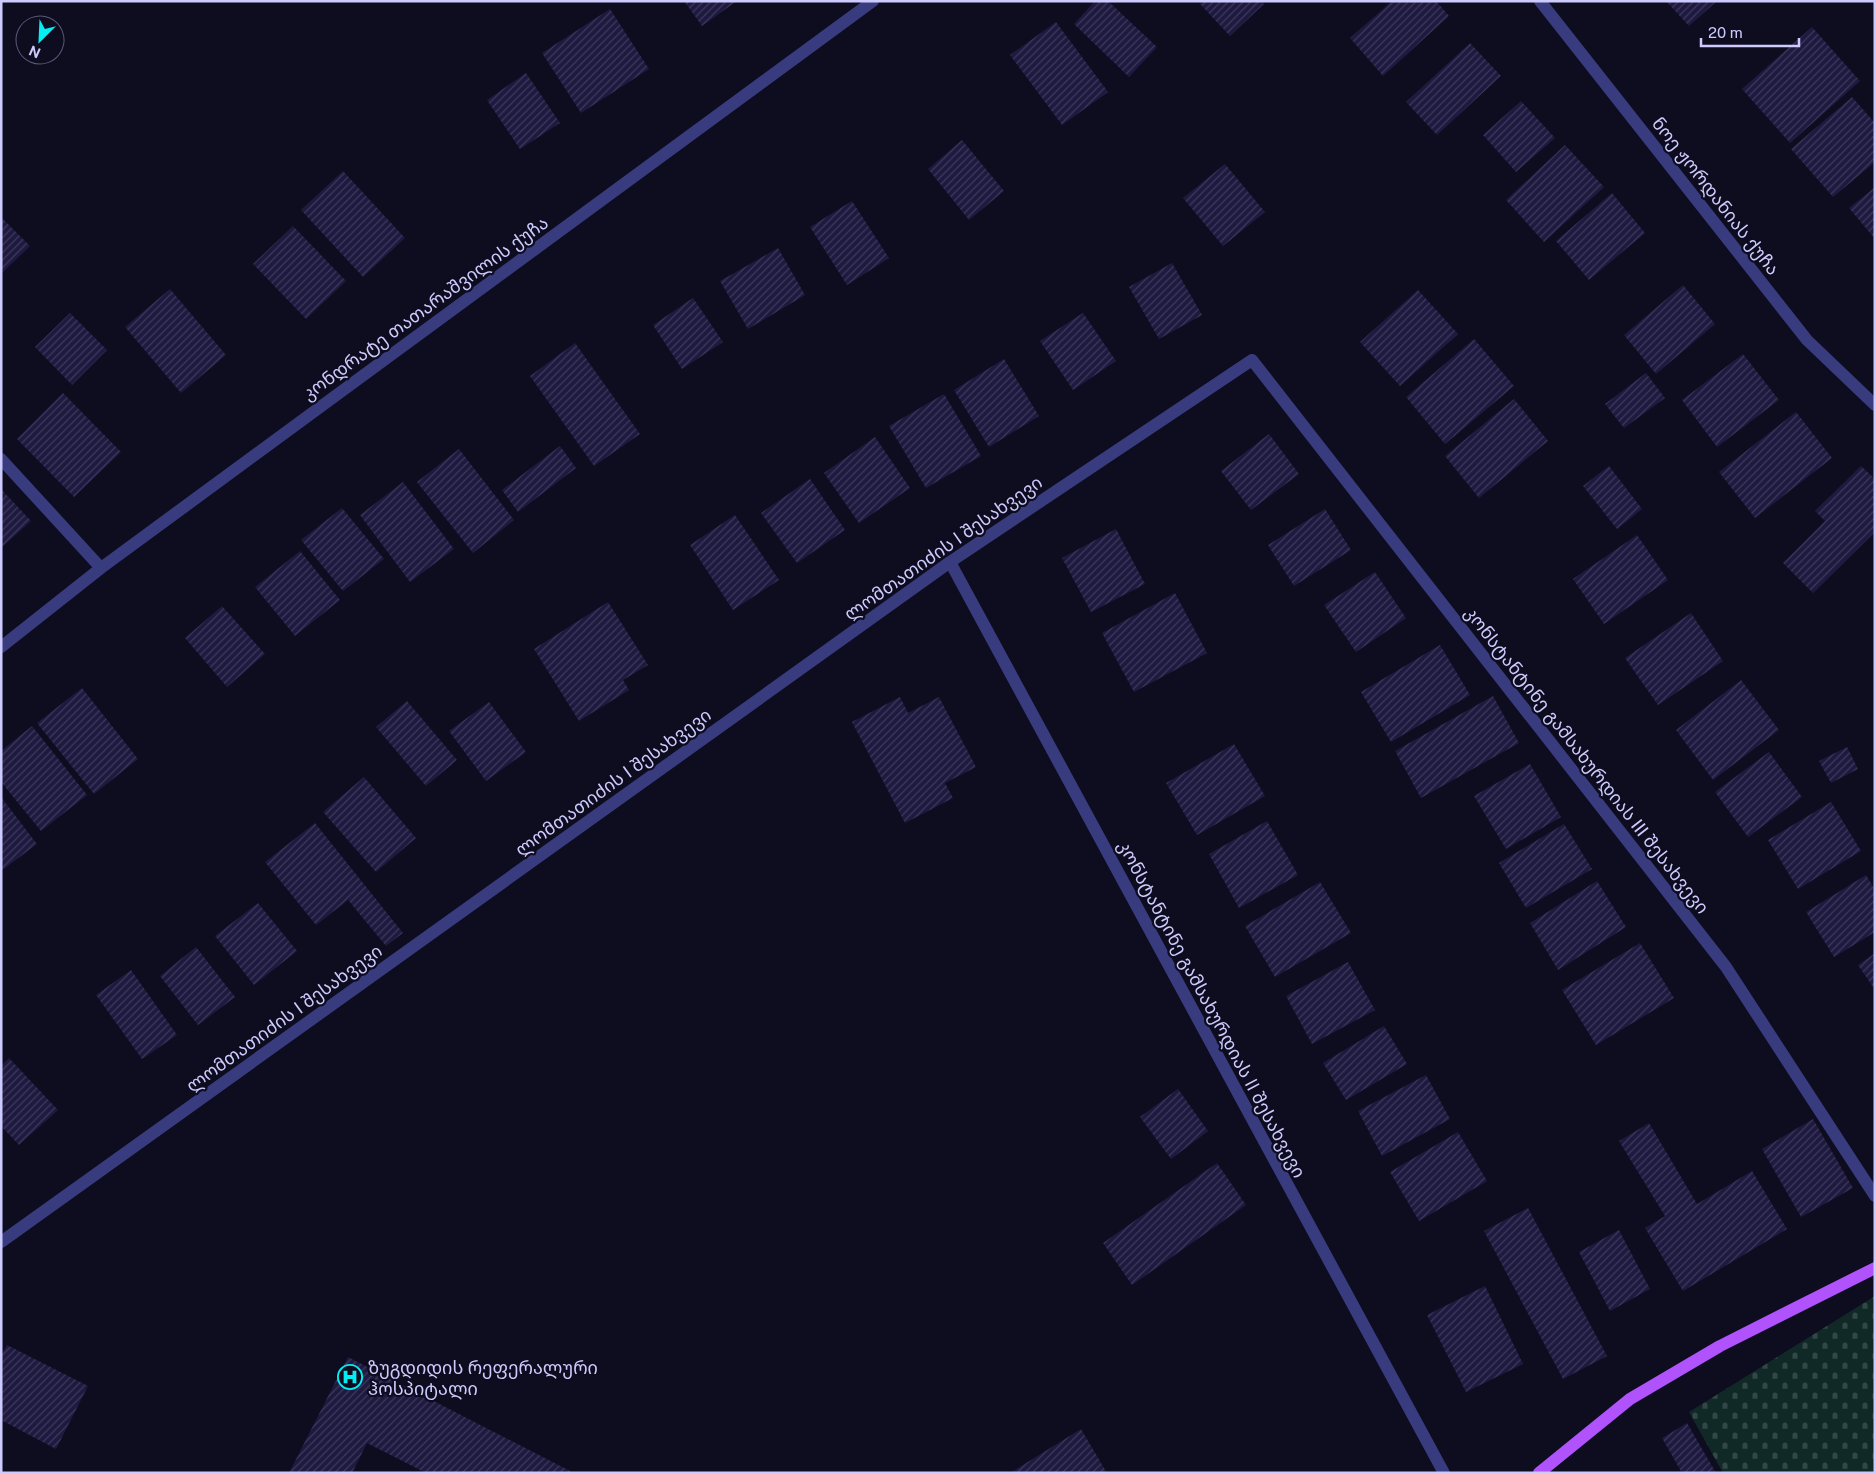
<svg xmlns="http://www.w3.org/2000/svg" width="1876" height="1474" font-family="'Public Sans','Noto Sans Georgian',sans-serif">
  <defs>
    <pattern id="cemetery-stones" width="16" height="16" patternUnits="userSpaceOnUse" patternTransform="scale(1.25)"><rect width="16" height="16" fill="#102926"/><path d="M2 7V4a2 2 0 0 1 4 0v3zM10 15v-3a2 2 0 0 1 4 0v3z" fill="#324747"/></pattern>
    <pattern id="building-hatch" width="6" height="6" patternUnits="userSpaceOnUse" patternTransform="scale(1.25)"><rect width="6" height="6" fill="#1e193f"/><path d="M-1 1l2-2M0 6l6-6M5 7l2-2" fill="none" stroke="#3e395c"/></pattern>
  </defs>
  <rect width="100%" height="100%" fill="#0e0c1f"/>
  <!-- cemetery -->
  <path fill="url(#cemetery-stones)" d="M1875,1296V1473H1723L1689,1412Z"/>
  <!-- building -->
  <path fill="url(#building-hatch)" d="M684,1H737L702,26Z
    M1095,1H1108L1157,47L1129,77L1074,24Z
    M1202,1H1261L1264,4L1230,36L1200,4Z
    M1392,1H1436L1449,16L1383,76L1350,38Z
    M1666,1H1717L1689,26Z
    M610,9L649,69L581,113L542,53Z
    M1056,22L1108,92L1062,125L1010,55Z
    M1812,27L1860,81L1790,143L1742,89Z
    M1470,43L1501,76L1437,135L1406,102Z
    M526,73L560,123L520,149L487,100Z
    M1852,97L1875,123V162L1833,197L1791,149Z
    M1521,101L1555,138L1516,172L1483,135Z
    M962,140L1004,191L969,220L928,169Z
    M1565,145L1604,187L1544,242L1506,200Z
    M1225,164L1265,212L1223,246L1183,198Z
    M343,171L405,238L363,277L301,210Z
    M1875,187V239L1849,208Z
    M1612,193L1645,233L1589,280L1556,241Z
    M852,201L889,258L847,285L810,227Z
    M1,217L30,246L1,274Z
    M293,226L346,281L306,319L253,264Z
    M778,248L805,295L748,329L720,281Z
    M1172,263L1202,315L1159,339L1129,287Z
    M1683,285L1715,324L1656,374L1624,335Z
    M170,289L226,355L181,393L125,327Z
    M1418,290L1458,334L1400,386L1360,342Z
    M693,298L723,342L682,369L653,325Z
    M70,313L107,350L72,385L35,347Z
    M1083,313L1116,361L1073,390L1040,341Z
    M1474,339L1514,386L1445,444L1406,397Z
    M575,343L640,434L594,466L530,376Z
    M1743,354L1779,400L1717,447L1682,400Z
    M1004,359L1039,416L989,447L954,390Z
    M1646,373L1665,398L1624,428L1605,404Z
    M63,393L121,452L74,497L17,439Z
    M944,394L981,456L926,488L889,426Z
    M1514,399L1548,441L1479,498L1445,456Z
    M1796,412L1832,458L1755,518L1719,472Z
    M1269,434L1299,474L1251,510L1221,471Z
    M875,437L910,488L859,523L824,473Z
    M560,446L576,468L518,512L502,490Z
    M459,449L514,520L473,553L417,482Z
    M1609,466L1642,509L1617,529L1583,486Z
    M1861,466L1875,479V532L1813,593L1783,563L1825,521L1815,511Z
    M810,479L845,530L797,563L761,513Z
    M403,482L454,549L410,582L360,515Z
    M1,489L31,521L1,548Z
    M342,508L384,559L343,591L301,540Z
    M1325,509L1351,550L1294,586L1268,545Z
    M735,515L779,580L733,610L690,545Z
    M1116,529L1145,584L1091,612L1062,558Z
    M1637,535L1668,580L1604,624L1573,579Z
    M300,551L340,600L295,636L255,587Z
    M1375,572L1406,618L1356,652L1324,605Z
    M1175,593L1207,653L1134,692L1102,633Z
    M608,602L648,665L623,680L629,690L579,721L534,649Z
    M222,606L265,654L227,687L185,638Z
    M1691,613L1723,661L1658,705L1625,658Z
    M1440,645L1470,695L1391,742L1361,692Z
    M1741,680L1779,730L1713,780L1676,730Z
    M82,688L138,759L94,794L37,723Z
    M1493,696L1519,743L1421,798L1395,751Z
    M900,697L908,713L939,697L976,767L945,783L953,798L905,823L852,722Z
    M407,701L457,760L426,786L376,727Z
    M489,702L526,752L486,781L449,731Z
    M32,726L87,795L41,831L1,782V751Z
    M1234,744L1265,796L1197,835L1166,783Z
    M1847,747L1858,769L1831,783L1819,761Z
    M1769,752L1802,797L1748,837L1715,792Z
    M1530,764L1561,817L1506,849L1474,796Z
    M364,777L416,838L376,872L323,812Z
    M1,797L37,844L1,871Z
    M1831,802L1861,851L1798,889L1768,840Z
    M1267,821L1298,875L1239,908L1209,854Z
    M315,823L403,933L386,946L348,900L316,925L265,862Z
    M1564,824L1592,869L1526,908L1499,863Z
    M1866,875L1875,890V932L1834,957L1806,912Z
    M1597,881L1626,927L1558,970L1530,923Z
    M1320,882L1351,933L1275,977L1245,926Z
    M258,903L297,951L254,985L215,936Z
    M1640,943L1674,998L1596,1045L1562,990Z
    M196,947L235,997L198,1025L160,976Z
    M1875,953V990L1858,965Z
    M1348,962L1375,1010L1312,1044L1286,996Z
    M131,970L177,1035L142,1059L96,995Z
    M1384,1026L1407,1064L1346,1100L1323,1063Z
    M9,1058L58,1110L19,1145L1,1126V1066Z
    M1426,1075L1450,1119L1382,1156L1358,1111Z
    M1178,1089L1208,1131L1171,1159L1140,1117Z
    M1813,1119L1853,1188L1801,1217L1762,1149Z
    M1649,1123L1697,1204L1752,1171L1787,1229L1683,1291L1645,1228L1665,1216L1619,1141Z
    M1458,1132L1487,1181L1419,1221L1390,1172Z
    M1217,1163L1246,1205L1132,1285L1103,1243Z
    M1528,1208L1607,1356L1563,1379L1484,1231Z
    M1619,1230L1650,1289L1610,1311L1579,1252Z
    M1485,1286L1523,1364L1466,1392L1427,1315Z
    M7,1345L88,1386L56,1449L1,1420V1355Z
    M348,1357L574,1473H426L367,1443L352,1473H289Z
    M1687,1423L1716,1473H1682L1662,1438Z
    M1081,1429L1107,1473H1010Z"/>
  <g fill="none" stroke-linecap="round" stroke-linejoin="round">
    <!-- minor -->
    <path stroke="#383b7d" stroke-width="12" d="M1540,1L1807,340L1875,405
      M1,459L101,568
      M950,562L1444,1473
      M1,647L101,568L873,1
      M1,1242L950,562L1252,360L1726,967L1875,1196"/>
    <!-- major -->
    <path stroke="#b053fd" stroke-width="12" d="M1539,1473L1630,1399L1720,1346L1875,1268"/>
  </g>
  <!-- icons -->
  <defs>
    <symbol id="hospital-ring" viewBox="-11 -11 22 22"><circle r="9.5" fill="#0e0c1f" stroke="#03edf2" stroke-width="1.5"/><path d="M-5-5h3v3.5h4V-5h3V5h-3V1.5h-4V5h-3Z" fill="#03edf2"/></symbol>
  </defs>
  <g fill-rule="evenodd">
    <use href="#hospital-ring" x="336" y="1363" width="28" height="28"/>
  </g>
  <g text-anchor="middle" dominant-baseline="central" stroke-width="4.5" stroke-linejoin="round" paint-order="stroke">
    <!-- street labels -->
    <g font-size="18" fill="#cdcbfe" stroke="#0e0c1f">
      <text transform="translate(1716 196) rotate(52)">ნოე ჟორდანიას ქუჩა</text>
      <text transform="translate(425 308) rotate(-36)">კონდრატე თათარაშვილის ქუჩა</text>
      <text transform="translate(943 548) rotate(-35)">ლომთათიძის I შესახვევი</text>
      <text transform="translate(1587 760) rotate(52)">კონსტანტინე გამსახურდიას III შესახვევი</text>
      <text transform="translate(613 782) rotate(-36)">ლომთათიძის I შესახვევი</text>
      <text transform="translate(1212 1009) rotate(62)">კონსტანტინე გამსახურდიას II შესახვევი</text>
      <text transform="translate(284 1018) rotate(-36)">ლომთათიძის I შესახვევი</text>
    </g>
    <!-- poi labels -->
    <g font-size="18" fill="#cdcbfe" stroke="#0e0c1f" text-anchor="start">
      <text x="368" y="1367">ზუგდიდის რეფერალური<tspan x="368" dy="21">ჰოსპიტალი</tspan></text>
    </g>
  </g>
  <!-- border -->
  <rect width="1876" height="1474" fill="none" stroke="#cdcbfe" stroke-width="5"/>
  <!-- north arrow -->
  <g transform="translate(40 40) rotate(204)"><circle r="24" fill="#0e0c1f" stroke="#5a5878"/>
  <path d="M0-4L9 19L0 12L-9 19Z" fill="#03edf2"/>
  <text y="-8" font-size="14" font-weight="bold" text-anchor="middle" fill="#cdcbfe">N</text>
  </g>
  <!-- scale -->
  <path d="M1701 38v8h98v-8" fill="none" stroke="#cdcbfe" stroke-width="2.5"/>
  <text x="1708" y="38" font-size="15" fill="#cdcbfe" stroke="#0e0c1f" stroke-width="4" paint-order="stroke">20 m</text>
</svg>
